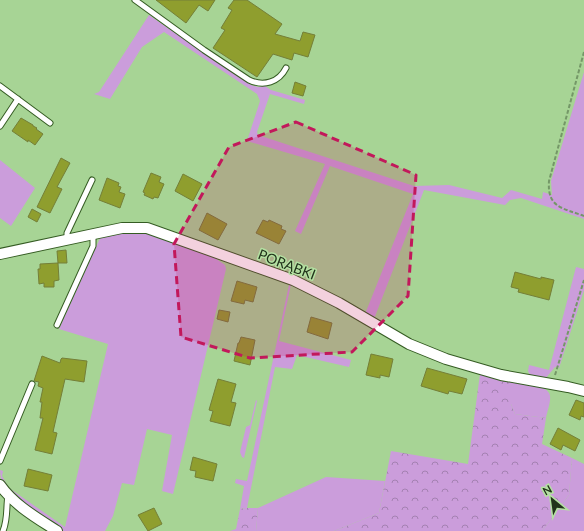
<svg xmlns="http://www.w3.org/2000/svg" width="584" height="531" font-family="Lato,sans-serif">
  <defs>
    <pattern id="forest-crowns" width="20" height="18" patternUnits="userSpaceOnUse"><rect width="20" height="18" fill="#cb9ddb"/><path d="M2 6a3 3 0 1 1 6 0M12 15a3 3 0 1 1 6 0" fill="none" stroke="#a481b1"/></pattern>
  </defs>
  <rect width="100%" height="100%" fill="#a7d495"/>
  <!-- green -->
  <path fill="#cb9ddb" d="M149,15L251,85L258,87L265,86L271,90L305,100L304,104L270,94L257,132L258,135L414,186L449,185L502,198L511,190L542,199L543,192L552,195L551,181L584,72V219L521,198L510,200L505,205L424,190L374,319L365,314L413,194L330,166L301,234L295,231L325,164L247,141L260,101L257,94L164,32L142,47L110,99L94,94L99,92Z
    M0,160L35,188L11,226L0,218Z
    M134,231L152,234L212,256L225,265L226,269L173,494L162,491L172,435L147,429L134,485L122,483L113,516L105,531H62L21,501L8,489L1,479L0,470L3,471L2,476L9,488L65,527L108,344L59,329L101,236Z
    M576,267L584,269V290L559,368L555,367L545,379L530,375L528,371L529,365L549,370Z
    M292,283L375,328V330L361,321L291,284L279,341L351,360L349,367L297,355L292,369L275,367L247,508L240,509L244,486L235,483L236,479L247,481L289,285Z
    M511,381C520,382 549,384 550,396C551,402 547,412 546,418L515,414L511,404Z
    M256,400L257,401L244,458L242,457L240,452L246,427L250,425Z
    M572,458L584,464V531H542L569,495Z
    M326,477L385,481L379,513L334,531H256L258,508Z"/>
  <!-- forest -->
  <path fill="url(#forest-crowns)" d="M480,374L511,381V404L515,414L546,418L542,444L572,458L569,495L542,531H334L379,513L391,451L468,464Z
    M247,508H258L256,531H230L236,529L240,509Z"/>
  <!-- building -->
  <path fill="#8f9e2e" stroke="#747f38" d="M156,0H215L208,11L199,5L186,23Z
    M234,0H247L282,24L275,34L300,41L303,32L315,35L308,57L294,53L292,60L273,54L257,77L213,48L225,30L221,28L232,10L228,8Z
    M295,82L306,86L303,96L292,93Z
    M21,118L33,125V126L37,128L36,129L43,134L35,145L28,140V142L12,131Z
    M61,158L70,163L57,187L62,189L50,213L37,207Z
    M151,173L161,177L159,182L164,184L158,198L154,197L153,199L144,195L145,193L143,192Z
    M183,174L202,184L193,201L175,191Z
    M107,178L119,183L118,186L121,187L119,192L125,194L120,208L99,200Z
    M32,209L41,214L37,222L28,217Z
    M207,213L227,224L218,240L199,230Z
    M263,220L268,222L269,220L282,226L281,229L286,231L279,244L256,233Z
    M66,250L67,263H58L59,280L54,281V287H44V283L39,284L38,269H40V264L58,263L57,251Z
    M515,272L541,279V277L554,280L549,300L518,292L519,289L511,287Z
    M237,281L257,287L253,302L245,300L244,304L231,301Z
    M219,310L230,312L228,322L217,319Z
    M311,317L332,323L328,339L307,332Z
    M241,337L255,340L250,365L234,361L238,343H239Z
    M371,354L393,359L389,377L380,375V378L366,375Z
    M42,356L60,363L61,359L62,358L87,361L84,382L65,379L53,432L57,433L52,454L35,450L43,418H40L42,402H40L43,388L38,386L39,382L34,381Z
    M427,368L467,379L462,394L449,391L448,394L421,386Z
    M218,379L236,384L231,402L236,403L230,426L210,421L213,411L209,410Z
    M576,400L584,403V417L581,416L580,420L569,415Z
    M558,428L580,440L575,451L563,445L561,450L550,444Z
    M193,457L217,464L213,481L195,477L196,471L190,470Z
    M28,469L52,475L48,491L24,486Z
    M154,508L162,524L148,531L138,515Z"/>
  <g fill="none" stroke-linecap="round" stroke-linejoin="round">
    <defs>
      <path id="lane" d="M135,0L204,50L249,80C264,87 279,82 286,68
        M0,86L50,123
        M0,126L18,99
        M67,240V233L92,180
        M57,325L93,246V234
        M0,461L32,384
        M3,531C8,519 6,508 8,495"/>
      <path id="street" d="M0,254L122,228H147L293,280L339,303L409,344L446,359L501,375L568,387L584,391
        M0,485C14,505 37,518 57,531"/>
    </defs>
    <!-- lane casing -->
    <use href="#lane" stroke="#355c23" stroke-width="7"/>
    <!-- street casing -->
    <use href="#street" stroke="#355c23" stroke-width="12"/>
    <!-- path -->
    <path stroke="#749767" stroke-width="2" stroke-dasharray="4 2" stroke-linecap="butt" d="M584,52L549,181C547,208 563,208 584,216
      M555,375L584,280"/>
    <!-- lane -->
    <use href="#lane" stroke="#fff" stroke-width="5"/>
    <!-- street -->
    <use href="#street" stroke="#fff" stroke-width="10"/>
  </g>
  <!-- marked area -->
  <path fill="#c2185b" fill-opacity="0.2" stroke="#c2185b" stroke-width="3" stroke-dasharray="8 5" stroke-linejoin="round" d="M296,122L416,175L408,296L352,352L250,358L181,337L174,244L229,147Z"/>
  <g text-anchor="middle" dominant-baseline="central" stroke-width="3" stroke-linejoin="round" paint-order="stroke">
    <!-- street labels -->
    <g font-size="14" fill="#22331b" stroke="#b4e1a2">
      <text transform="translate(287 264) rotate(21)">PORĄBKI</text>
    </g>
  </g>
  <!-- north arrow -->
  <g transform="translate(552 499) rotate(331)" stroke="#b4e1a2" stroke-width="3" paint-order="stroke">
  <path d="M0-3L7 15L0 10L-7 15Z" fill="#22331b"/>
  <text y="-6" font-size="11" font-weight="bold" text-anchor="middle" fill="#22331b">N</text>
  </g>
</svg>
